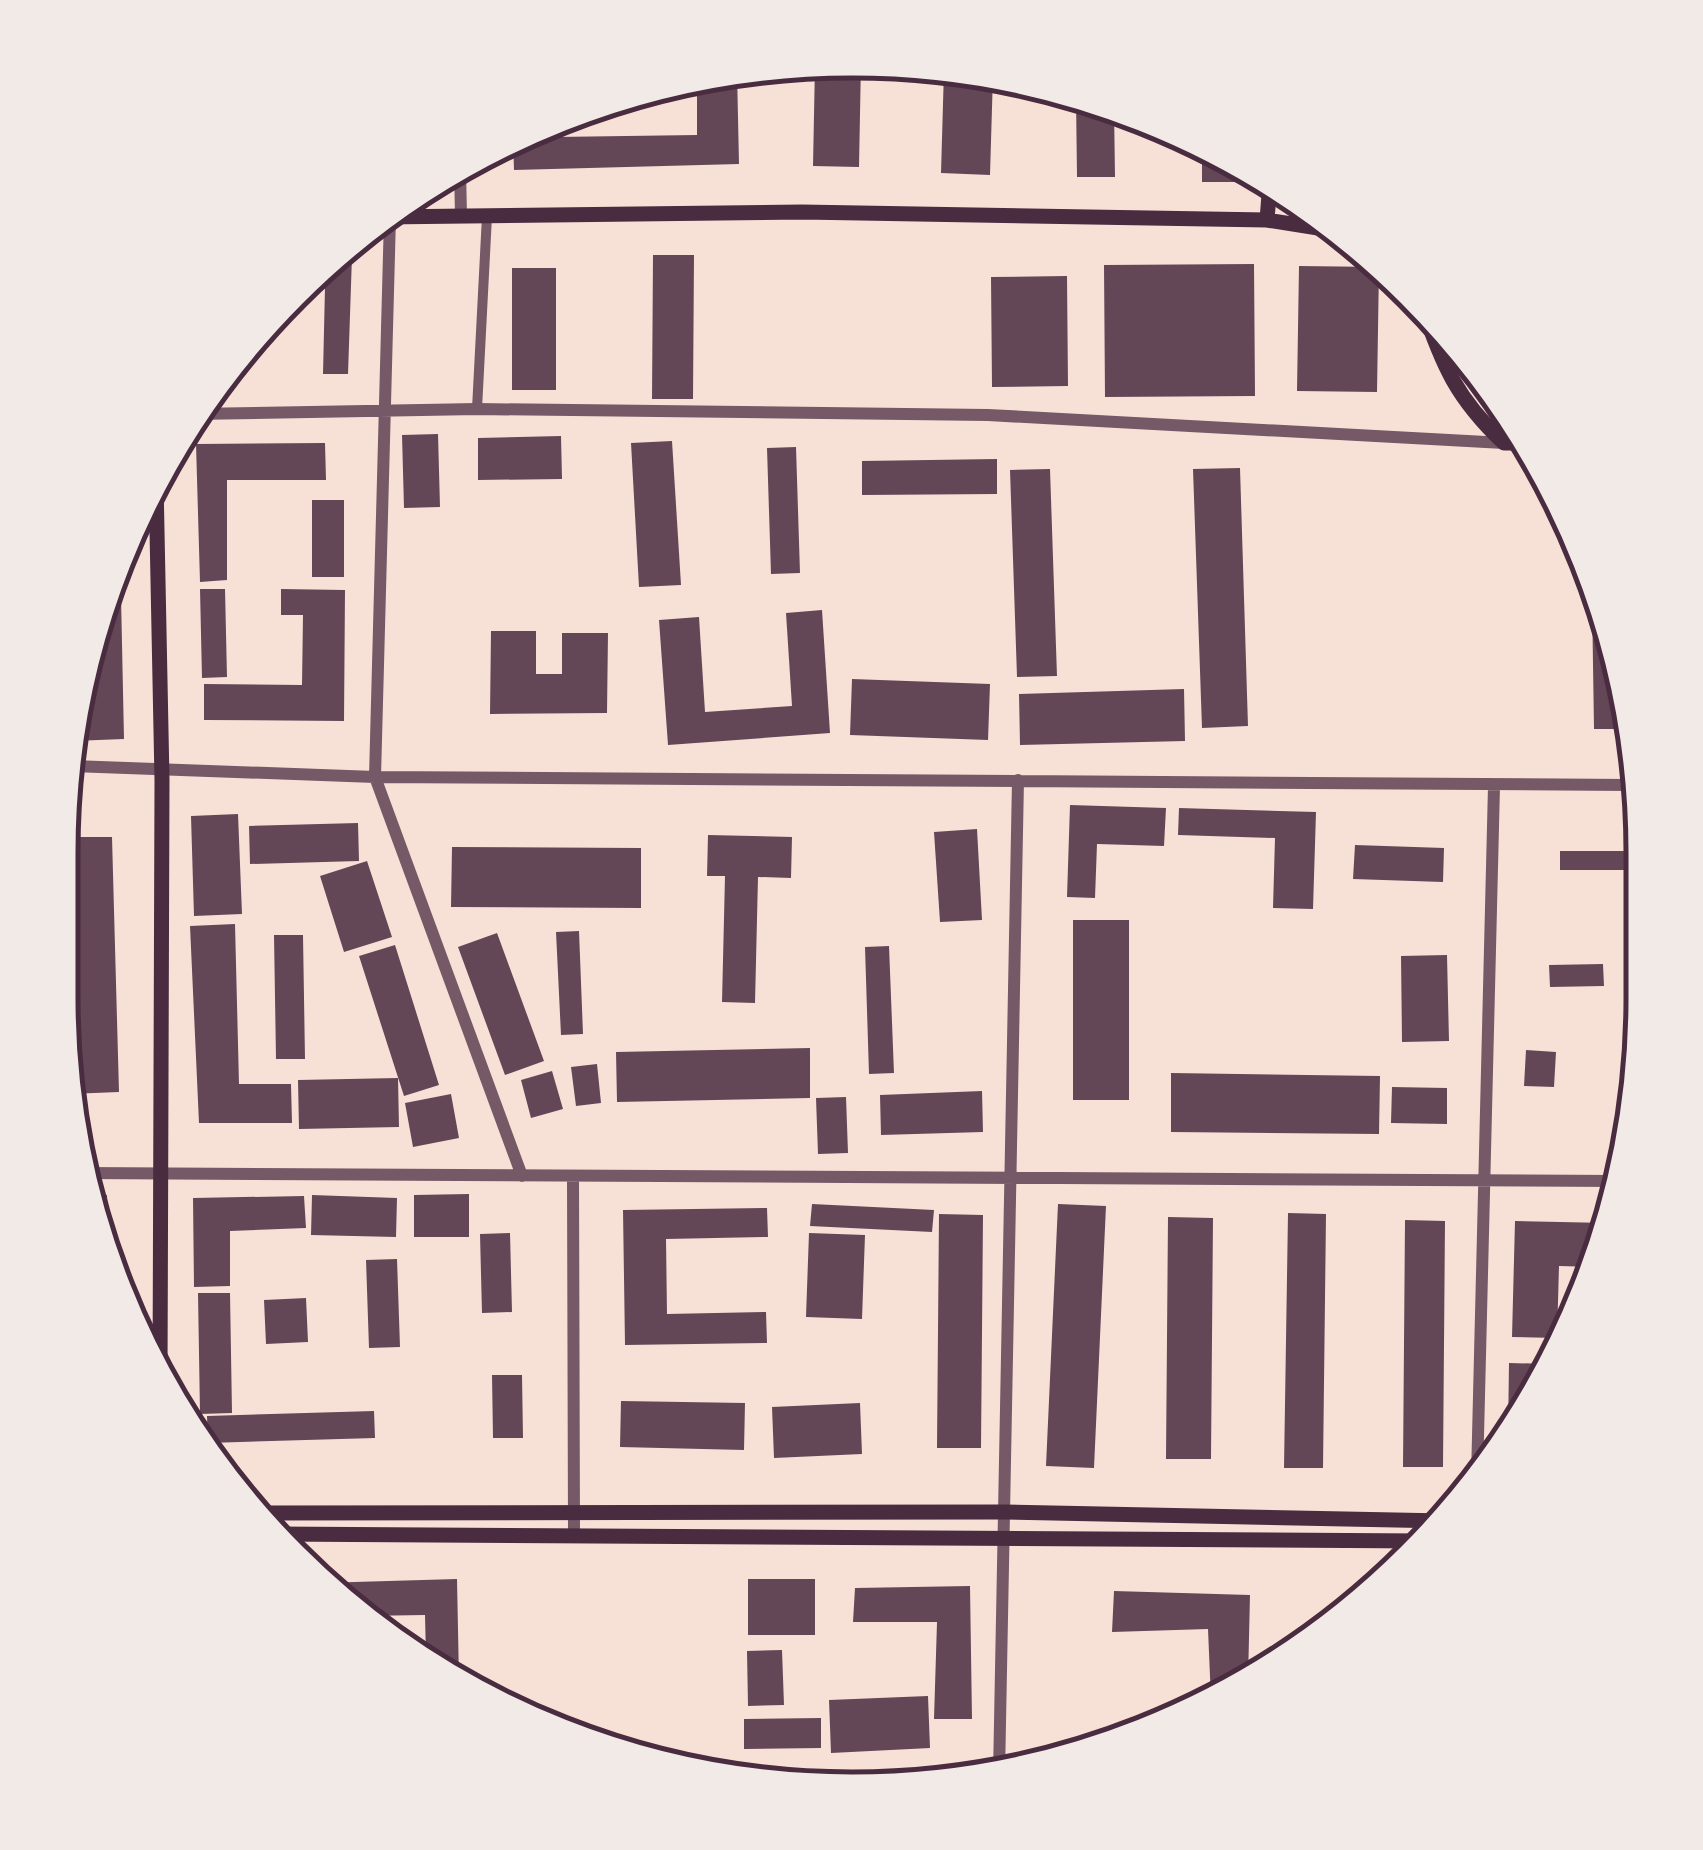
<svg xmlns="http://www.w3.org/2000/svg" width="1703" height="1850" font-family="Overpass,sans-serif">
  <rect width="100%" height="100%" fill="#f7e1d7"/>
  <!-- building -->
  <path fill="#644757" d="M852,60L861,61L859,167L813,166L815,64Z
    M944,69L993,74L990,175L941,173Z
    M737,71L739,164L514,170L513,139L555,118V137L697,135V75Z
    M1076,97L1114,108L1115,177H1077Z
    M1202,146L1249,171V182H1202Z
    M337,255L352,256L348,374H323L325,287H298Z
    M653,255H694L693,399H652Z
    M1254,264L1255,396L1105,397L1104,265Z
    M1299,266L1379,267L1377,392L1297,391Z
    M512,268H556V390H512Z
    M1067,276L1068,386L992,387L991,277Z
    M246,348L244,371H227L239,356Z
    M438,434L440,507L404,508L402,435Z
    M561,436L562,479L478,480V438Z
    M672,441L681,585L639,587L631,443Z
    M325,443L326,480H227V580L200,582L196,444Z
    M796,447L800,573L771,574L767,448Z
    M997,459V494L862,495V461Z
    M1240,468L1248,726L1202,728L1193,469Z
    M1050,469L1057,676L1017,677L1010,470Z
    M312,500H344V577H312Z
    M123,543V588L108,589L120,548Z
    M200,589H225L227,677L202,678Z
    M281,589L345,590L344,721L204,720V684L302,685L303,615H281Z
    M106,596H121L124,739L73,741L75,700H91L90,649Z
    M1592,599H1598L1628,698L1629,729H1594Z
    M822,610L830,733L668,745L659,620L699,617L705,712L792,706L786,613Z
    M491,631H536V674H562V633H608L607,713L490,714Z
    M852,679L990,684L988,740L850,735Z
    M1184,689L1185,741L1020,745L1019,694Z
    M1070,805L1166,808L1164,846L1097,844L1095,898L1067,897Z
    M1179,808L1316,812L1313,909L1273,908L1275,838L1178,835Z
    M238,814L242,914L194,916L191,816Z
    M358,823L359,861L250,864L249,826Z
    M977,829L982,920L940,922L934,832Z
    M708,835L792,837L791,878L758,877L755,1003L722,1002L725,876H707Z
    M68,837H112L119,1092L69,1094L60,998Z
    M1355,845L1444,848L1443,882L1353,879Z
    M452,847L641,848V908L451,907Z
    M1560,851H1631V870H1560Z
    M367,861L392,937L344,952L320,876Z
    M1073,920H1129V1100H1073Z
    M235,924L239,1084H291L292,1123H199L190,926Z
    M579,931L583,1034L561,1035L556,932Z
    M497,933L544,1061L505,1075L458,947Z
    M274,935H303L305,1059H276Z
    M395,945L439,1085L404,1096L359,956Z
    M889,946L894,1073L869,1074L865,947Z
    M1447,955L1449,1041L1402,1042L1401,956Z
    M1603,964L1604,986L1550,987L1549,965Z
    M810,1048V1098L617,1102L616,1052Z
    M1526,1050L1556,1052L1554,1087L1524,1086Z
    M597,1064L601,1103L576,1106L571,1067Z
    M552,1071L563,1109L531,1118L521,1080Z
    M1171,1073L1380,1076L1379,1134L1171,1132Z
    M398,1078L399,1127L299,1129L298,1080Z
    M1392,1087L1447,1088V1124L1391,1123Z
    M982,1091L983,1132L881,1135L880,1095Z
    M451,1094L459,1138L413,1147L405,1103Z
    M846,1097L848,1153L818,1154L816,1098Z
    M469,1194V1237H414V1195Z
    M107,1195L109,1251H108L90,1196Z
    M312,1195L397,1198L396,1237L311,1235Z
    M304,1196L306,1228L230,1231V1286L194,1287L193,1198Z
    M812,1204L934,1210L932,1232L810,1226Z
    M1058,1204L1106,1206L1094,1468L1046,1466Z
    M767,1208L768,1237L666,1239L667,1314L766,1312L767,1343L625,1345L623,1210Z
    M1288,1213L1326,1214L1323,1468H1284Z
    M939,1214L983,1215L981,1448H937Z
    M1168,1217L1213,1218L1211,1459H1166Z
    M1405,1220L1445,1221L1443,1467H1403Z
    M1515,1221L1608,1223L1595,1267L1559,1266L1557,1338L1512,1337Z
    M510,1233L512,1312L482,1313L480,1234Z
    M809,1233L865,1235L862,1319L806,1317Z
    M397,1259L400,1347L369,1348L366,1260Z
    M198,1293H230L232,1413L200,1414Z
    M306,1298L308,1342L266,1344L264,1300Z
    M1509,1363L1551,1364L1537,1395L1508,1434Z
    M492,1375H522L523,1438H493Z
    M621,1401L745,1403L744,1450L620,1447Z
    M860,1403L862,1454L774,1458L772,1407Z
    M374,1411L375,1438L208,1443L207,1416Z
    M457,1579L459,1680L426,1658L425,1615L363,1616L320,1583Z
    M748,1579H815V1635H748Z
    M970,1586L972,1719H934L937,1622H853L855,1588Z
    M1114,1591L1250,1595L1248,1680L1211,1700L1208,1629L1112,1632Z
    M782,1650L784,1705L748,1706L747,1651Z
    M928,1696L930,1748L831,1753L829,1700Z
    M821,1718V1748L744,1749V1719Z"/>
  <g fill="none" stroke-linecap="round" stroke-linejoin="round">
    <!-- minor -->
    <path stroke="#755966" stroke-width="10" d="M477,409L487,216"/>
    <!-- tertiary -->
    <path stroke="#755966" stroke-width="12" d="M460,168L461,216
      M390,217L375,777L522,1176
      M192,414L477,409L988,415L1504,443
      M72,766L375,777L1630,785
      M82,1173L1618,1181
      M573,1177L574,1533
      M1477,1477L1494,786
      M999,1775L1018,780"/>
    <!-- secondary -->
    <path stroke="#4a2c40" stroke-width="15" d="M383,217L802,212L1267,220L1337,231
      M1267,220L1270,182
      M1422,305C1442,365 1457,399 1504,443H1527
      M156,481L162,780L160,1379
      M254,1513L1005,1512L1446,1521
      M274,1534L1423,1541"/>
  </g>
  <!-- crop -->
  <path d="M0 0H1703V1850H0ZM852 78H852A774 774 0 0 1 1626 852V998A774 774 0 0 1 852 1772H852A774 774 0 0 1 78 998V852A774 774 0 0 1 852 78Z" fill="#f1eae7" fill-rule="evenodd"/>
  <path fill="none" stroke="#4a2c40" stroke-width="5" d="M852 78H852A774 774 0 0 1 1626 852V998A774 774 0 0 1 852 1772H852A774 774 0 0 1 78 998V852A774 774 0 0 1 852 78Z"/>
</svg>
